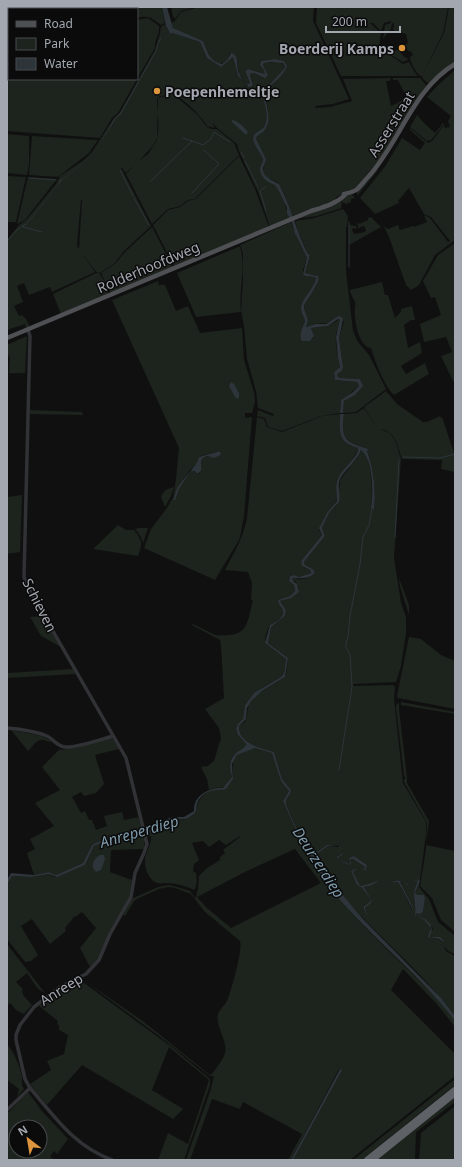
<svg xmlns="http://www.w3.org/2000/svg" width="462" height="1167" font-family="'Noto Sans',sans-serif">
  <rect width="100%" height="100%" fill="#101011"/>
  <!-- green -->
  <path fill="#1d231d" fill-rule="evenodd" d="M7,7H162L165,23L161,25C151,18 150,15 137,18V9H9V41L7,43Z
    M171,7H196L181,11L175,19L173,16Z
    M199,7H314L313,21L349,99L333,104L315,106L316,108L330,107L352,101L343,79L391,78L390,81H386L391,106L407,98L398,80H393V78H420L427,86L388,149L355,189L338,196L333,201L292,216C291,210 282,186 277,182C272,179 264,179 263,171C263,167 266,163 266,159L255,139L267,126L268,110L265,93C271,83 284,77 287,66L284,61L275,59L261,61L260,65L264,70L266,74L248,69L246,70V73L250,83L248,84H247L239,74L237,58L230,53L227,60L223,63C210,64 208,51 203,41C193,36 174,35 171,23L175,21L181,12Z
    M317,7H448L443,33L422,76H420C415,70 411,65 410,57L413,55L411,51L410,52L403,46L408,43L406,34L393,30L394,24L392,23L391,29L383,39L385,25L391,23V21L384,23L381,31L373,23H370L381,33L379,47L381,49L403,64L409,62L414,71L418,76H341L316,23Z
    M449,7H455V62L437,75L429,84L423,79L422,76L444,33Z
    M148,18L159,26C160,35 154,40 155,48L137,79V20Z
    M165,24L168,30L170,32V35L172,33L200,42L207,58L220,66L233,57L238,76L247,86L253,85V82L250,75L251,73H254L264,77L268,75L263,65L264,63L280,62L285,65C284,74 268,85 262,93C264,103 269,115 265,125C263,131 253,131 253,139C254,146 260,152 263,159C263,164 259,169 261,174C265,182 272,181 276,185C284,192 285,210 290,218L270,227L259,194L239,151L237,144L217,128L213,123V124L215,128L207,126C199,113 188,104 176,95L160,96L157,99V101C157,112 160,127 157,138C154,148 134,165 126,173L122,168H121L151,226L124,251L114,264L100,273L96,272L79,249L82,200L81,199L77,246L95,272L52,292L50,287L29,295L24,283L17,286L23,302L14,306L19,316L22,315L26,319L30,327L26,328L25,324L7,330V240L19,225L27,219L56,184L60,176L84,160L92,152L114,118L119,114L155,50C157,42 160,35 161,27Z
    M7,44L9,45V79H137L118,113L112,118L100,138L7,131Z
    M382,46L392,53L398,49L404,57L407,58L408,60L403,62C396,58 387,53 382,46Z
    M455,70V240L435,255L419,285L411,290L406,285L389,237L384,226L388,229L398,225L400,230L413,226L414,227L427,222L424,215L430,218L448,242L450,241L431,217L424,214L409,188L398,201L399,203L375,214L360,198L386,165L402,138L420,150L425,143L410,130V128L428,143L432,141L444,125L445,128L450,127L448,121L451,116L427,97L437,86Z
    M174,95L198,115L206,126L211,129H217L234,143L239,155L195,199L188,200L180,206L168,209L152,224L126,174L136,163L148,154L157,140L158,99L160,97Z
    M417,115L424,123L435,133L443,123L444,124L431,140L427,141L410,127Z
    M7,134L29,136V165L27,175L7,173Z
    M32,136L97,140H98L89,153L58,177L29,175Z
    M239,156L255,189L269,227L174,266L153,225L168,210L180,207L188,201L196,199Z
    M377,169L378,170L357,196V190Z
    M7,176L26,177L16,222H7Z
    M28,177L57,179L25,220L17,224Z
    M352,194L355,198L351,199V202L346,204L345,203H343L341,200L344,197Z
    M340,200L342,204L341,207L342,208L317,216L295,219Z
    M343,209L348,216L347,227H346V271L353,331L358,342L369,355L386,389L356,412L343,413L344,401L357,393L362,386L360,379L340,378L337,376V374L342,371L343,367L339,338L344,321L338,316L327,323L313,324L307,327L306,326L308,320L304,308V305L312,293L319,280L318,277L320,274L317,276L305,273L309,259V255L311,254H308L298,231L295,221L314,218Z
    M371,217L381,227L349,245V225L356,226L357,229L353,228L352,230L354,234L365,232L366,230L364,226L360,227L359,229L357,223H358L359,224L368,220V218Z
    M291,222L295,235H296L307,258L303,270L304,275L315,277L316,279C312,291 302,298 303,312C303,315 305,317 305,321L301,332L302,341H310L314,337L311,328L328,326L340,319C341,325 337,329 336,335C335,345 338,357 340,367L334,372L335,380L357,382L359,386L341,401L340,413L321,416L282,431L268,427L265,418L257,416L258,410L273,416L274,414L258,408L256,391L247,359L244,326L241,310L243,281V253L240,245Z
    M152,227L173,267L112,293L110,292L101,273L115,264L125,252Z
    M455,243V380L453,381L441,356L452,352L446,337L424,342L420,324L441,315L435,297L431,298L423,281L438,255Z
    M238,247H240C247,268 238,291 241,312L196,317L177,273Z
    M96,273H99C103,279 109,287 108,294L61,314L53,294Z
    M158,281L159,285H165L176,311L188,306L200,333L242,328L244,360L254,392L255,402L252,413H245V418L252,417L244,516L241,532L239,540L215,580L144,548L151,529L167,508L173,497L176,479L179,448L112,300ZM221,451L219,456C206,460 200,448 201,471L198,474H196L195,471H191L179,489L174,500L173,498L176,495V491L189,471L198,462L200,456C207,455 213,452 221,451Z
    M382,282L385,295H388L395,318L401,312V309L412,306L415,320H411L404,325L408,348L420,342L422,353L401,366L406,374L425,363L429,374L394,395C384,386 375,361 371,348C360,347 355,325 355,315C354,311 356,306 355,302C353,297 351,296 350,290Z
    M27,336L25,373H9L10,358L7,352V345Z
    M386,391L397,404L423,422H427L440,416L441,418L442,417L455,456V472L441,469L442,460L402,459C397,446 397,432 380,429C382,430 386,431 389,433C397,439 398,451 401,459L394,558L401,603L406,617V633L401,666L396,682L353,684V686L393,685L395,687L394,698L403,783L426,822V834L419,887L429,899L438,922L455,936V954L448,951L444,946L446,951L455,956V1016C424,974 383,941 349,903C337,889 321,872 314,856L328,846L341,847C331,841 322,848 314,854L311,853L298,831L286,804V800L290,794L291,790L282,779L274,752C262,748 238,744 239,726C241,724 244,723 246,720C249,712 245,708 253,699C262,688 277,685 286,675L288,658L268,643L271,627L285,616L286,610L280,601L295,595L299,589L296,582L292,580V578H294C301,581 310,578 315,573L313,569L305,565L304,562L325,536L322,528L329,513L336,506L339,493L340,480L357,458L361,450C374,463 372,492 371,508L374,510C376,490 374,470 367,451L369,449C345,441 341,441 344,414L357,413L364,408L378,429L364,407ZM343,850L342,855L338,858L339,860L349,864L350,863L349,859L354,856L367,865L366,870H355L353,872L359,886C362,886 367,886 369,886C380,882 377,878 391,883C400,878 400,882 409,884L418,879L420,881L415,893L418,895H424L425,898L423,912L421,913H417L416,915L422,917L432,927L433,929L429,935L430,937H439L444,941L442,942L440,940L429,937L431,928L424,920L416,916L414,892L418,883V880L407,885L402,881L400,882L411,903L412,911L406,896L398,882L389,883L384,881H379L370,886L364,887L372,901L371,903L365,908L367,914L366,915L363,907L371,902V900L362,888L357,885L351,871L356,869L358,870L365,869V867L353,859H350V865H348L338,860V856L341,854Z
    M30,410L82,412L83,415L30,414Z
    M340,414C339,432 338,443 358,448V450L353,459L338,478L336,484L337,500L319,530L322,535L301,561L303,567L310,570L311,573L299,577L294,575L290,576L289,581L294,585L295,591L290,596L278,600C278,606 284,607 283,614L279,620L270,625C267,630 264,639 266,644L286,659L284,673L281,677L262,688L251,697L245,705L243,719L236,729L238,735L246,744C244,749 241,749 237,752C228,758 230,768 232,777C222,794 222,784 209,790L207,779L201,767L208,766L214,761L221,738L219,728L205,709L224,698L221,646L220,640L192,625L193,624L215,635C248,637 246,628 253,600H251L252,583L248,572L225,570C234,553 243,538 247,518L257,417L264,419L267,427L282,432L322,416Z
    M174,487L171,496L165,507L161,497C164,490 167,489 174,487Z
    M22,495L20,552L7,554V497Z
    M118,525L126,530H134C142,541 143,542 138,556L93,549Z
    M139,528H148L143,543L141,537L135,529Z
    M399,578L409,605V615L400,586Z
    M42,616L61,647L41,636L30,617Z
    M409,637L421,639L441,655L455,661V709L398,698L397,696Z
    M73,669L76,674L7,678V673Z
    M401,702L455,712V714L401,705Z
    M399,703V709L407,777V783L429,821L426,845L455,851V932L441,920L432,898L420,886L426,849L427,823L404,782V779L406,778L404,776L396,707L397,704Z
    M11,730C24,733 40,733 51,741L49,742C38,736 36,743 28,751Z
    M110,738L113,739L119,749L95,755L104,784L96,793L84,796L81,792L72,797L81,813L85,811L89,820H92L96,830L107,826L104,816L122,812L124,820L138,817L143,832L107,839L97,842L92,845L83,863L56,875L49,872L34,875L27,853L35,849L30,839L54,826L35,803L60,790L42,767L60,749L62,750Z
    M255,748L273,753L281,780L289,791L283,801C300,840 321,878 349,910C383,949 424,980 455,1021V1027L436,1003L403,969L391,990L455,1054V1076L350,1160H293L341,1070L339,1069L291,1160H288L302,1134L243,1102L240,1109L212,1099L190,1160H186L211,1089L214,1076H210L159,1036L82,979L144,1022L210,1075L212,1074C216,1068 223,1060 225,1053C228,1040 215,1027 218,1014C220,1009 224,1006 227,1001C231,992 243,949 240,941L204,911L191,894L175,888L169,887L159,889L137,899L134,901L125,916L123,915L131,899L158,887L169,885L184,889L190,891L195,898L196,897L198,889L199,876L207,868L220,860V857L225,853L223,850L240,837V836L226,845L219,840L209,847L203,841L192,843L199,860L198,861L194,864L193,871L196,873C197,879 197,887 194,890C186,886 175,883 167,883C163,883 161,884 157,883C150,881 145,870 145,863C144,853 152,846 151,836L147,837L146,834L159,830L162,825L173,819L183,820L193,814L196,811C197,802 203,791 214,790C218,789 221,790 225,790L233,779C233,755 231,756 255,748ZM295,849L321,883L231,928L207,908L197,897L247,871Z
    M143,835L145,841L144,849L111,850L110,872L132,880L129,899L98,959L90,967L80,948L96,928L82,912L77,916L74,917L65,928L66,931L50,944L32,919L21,926L38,955L31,961L25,962L7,939V885L12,876L31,877L49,874L54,877L85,865L94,846C109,838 127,838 143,835Z
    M7,944L45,993L38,989L27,973L16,982L22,988L23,995L32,1005L24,1014L16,1010L10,1003L7,1006Z
    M80,980L173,1048L210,1079V1085L184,1160H158L168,1133L188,1144L209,1080L169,1047L152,1090L183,1109L173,1119L82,1065L47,1105L31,1086L30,1084L51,1070L47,1061L64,1054L68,1035L59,1030V1025L57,1024L58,1021L39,1006C52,995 64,988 80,981Z
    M7,1044C14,1053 20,1065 22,1077C22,1080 21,1085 24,1089L17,1097L19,1089L7,1080Z
    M455,1079V1085L362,1160H353Z
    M28,1092L42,1111L68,1139L57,1154L54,1151L50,1156L54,1160H7V1114ZM16,1127H40V1151H16Z
    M455,1097V1102L416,1132L415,1160H376Z
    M455,1106V1160H419L421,1133Z"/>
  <!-- water -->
  <path fill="#2d353a" d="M162,7H167L173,28L203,41C208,52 209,61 222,64L227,60L231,53C240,55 236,66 239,73C240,77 243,80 247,84H248L250,83L246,73V70L248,69L265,74L264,70L260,65L261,61L275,59L284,61L287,66C284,77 271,83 265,93C265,104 272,117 266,128C264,133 257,134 256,139L266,159C266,162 264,165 263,168C262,177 273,180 279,184C291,206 296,231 308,254H311L309,255V259L305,273L317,276L320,274L318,277L319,280L312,293L304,305V308L308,320L306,327L315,324H326L338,316L342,317L343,320L339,338L343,367L342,371L337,374V376L340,378L360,379L363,386L355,395L344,401L343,413H340L341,400L353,392L359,386L357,382L335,380L334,372L340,367L338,358L336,337L340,320L338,319L328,326L311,328L314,336L310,341H302C298,335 303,327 305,321C304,316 301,313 301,308C301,299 314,289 316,278C312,275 306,278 303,274L307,258L296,235H295L292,223L287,213V208L280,193L275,185C268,183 259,177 260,168C261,165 263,162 263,159C260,152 254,146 253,139C253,131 263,131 265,125C269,115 264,103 262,93L284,69L285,66L283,63L271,62L264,63L263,65L268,75L265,78L254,73H251L250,75L253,84L252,86L249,87L238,76L233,57L221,67L207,58L200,42L172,33L168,36L162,37L158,44L157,50L121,114L116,118L95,152L93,155L63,179L26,225L23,226L24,227H22L23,225L26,224L57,186L60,181L59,180H61L94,154L114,119L121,112L156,50C157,45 158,40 162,37L169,36L170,33L166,26Z
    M232,120C238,121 244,127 248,132L246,135L232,122Z
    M231,382L234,384L239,393V398L237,399L235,397L229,386Z
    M340,414H344C341,440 345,442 369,449L367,451C374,470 376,490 374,510L371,508C373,492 374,462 361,450C357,461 346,469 340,479C337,487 341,495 339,502L329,513L322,528L325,536L304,562L305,565L313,569L315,573C308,580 301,578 292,578L293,581L297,584L299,592L291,598L280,601L286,610L285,616L271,627L268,643L288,658L285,677L262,691L252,700L247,708L246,719L239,726C238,744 262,748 274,752L282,779L291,790L290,794L286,800V804C293,821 301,839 312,854H314L327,845L340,846L343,851L342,855L338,858L339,860L349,864L350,863L349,858L354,856L367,865L366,870H355L353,872L360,886C374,885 376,877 391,883C400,878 400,882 409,884L418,879L419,874L418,879L420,881L415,893L418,895H424L425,898L423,912L420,914L417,913L416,915C425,918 436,925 430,935V937H440L444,941L443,942L439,939L428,937L431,928L424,920L415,915C416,908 414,900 414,894C414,889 417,885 418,880L407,885L402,881L400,882L411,903L413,911L406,896L398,882L390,883L384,881H379L370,886L364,887L372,901L371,903L365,908L367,914L365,917L366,914L363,907L370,902L371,900L362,888L357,885L351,871L355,869L359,870L365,869V867L353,859H350L351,864L348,865L338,860L337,857L341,854L343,851L339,846H328L314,856L331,881L363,919L441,998L455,1016V1021C424,980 384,948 349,910C320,879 300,840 283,801L289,791L281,781L272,753L255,748L237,755L232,764L233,779L226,789L224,790C213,789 201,792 197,804C196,807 197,810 195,813C192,815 188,819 184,819C180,820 176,818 172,819C163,823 160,830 152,832C133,838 111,837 94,846L85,865L57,877L49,874L31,877L12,876L7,885V880L11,873L34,875L49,872L56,875L83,863L92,845L97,842L158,828L161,823L169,818L178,817H184L194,811C193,795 210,787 223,788L232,777C229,768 229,758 237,752C241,749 244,749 246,744L238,735L236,729L238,724L243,719L245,705L254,693L281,677L284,673L286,659L265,643L270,625L279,620L283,614C284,607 278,606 278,600L290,596L295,591L294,585L289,581L290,576L294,575L299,577L311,573L310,570L302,566L301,561L322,535L319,528L327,513L337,501C337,494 335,487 337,481C341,469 353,462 358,451V448C338,443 339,432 340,414Z
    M220,451L221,454L219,456L214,458L207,456C198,459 202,464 201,471L197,474L195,471H191L179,489L175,500H173C174,498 175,494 176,491C180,481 199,464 199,457Z
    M100,855H104L105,859L101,870L96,872L93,868C92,862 95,858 100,855Z
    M340,1069L342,1070L293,1160H291Z"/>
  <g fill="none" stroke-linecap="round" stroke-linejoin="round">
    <!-- stream -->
    <path stroke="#2d353a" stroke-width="1" d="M183,138L192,141
      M241,152L244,158
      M245,161L258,187
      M120,170L133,196
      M29,178L56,180
      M151,181L192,141L203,145L211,139L214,132L230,142
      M265,187L260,191L266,211
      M192,193L219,164L204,150
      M134,198L149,225
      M23,226V227L42,232
      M7,241L17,230L21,227
      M349,267V222
      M403,457L440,458L455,454
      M395,537L399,460
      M339,770L352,687L350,654L346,648V643L348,637L350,616L360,564L363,537L369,525L372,509"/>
    <!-- minor -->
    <path stroke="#313236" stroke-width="3.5" d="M28,330L30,336L24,577L27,586L126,758L147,844L144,853L135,873L131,897L110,934L99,960L86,974L60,987L34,1007L20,1025L16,1035V1040L25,1079L30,1088C55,1117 74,1146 112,1160
      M7,728C19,729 35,731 47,736C53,739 57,746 65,747C76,748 102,739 113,736
      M7,1110L30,1088"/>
    <!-- major -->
    <path stroke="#4e5054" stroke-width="4.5" d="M344,194C348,193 353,192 356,190C360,187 364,181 368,177C400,142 413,89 455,64
      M7,338L311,211C324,207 336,204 346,194"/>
    <!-- highway -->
    <path stroke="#5e6166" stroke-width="5" d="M366,1160L455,1089
      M373,1160L455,1094"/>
  </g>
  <!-- markers -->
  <g fill="#dc953d" stroke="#0b0b0c" stroke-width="1.5">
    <circle cx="402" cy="48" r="4"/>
    <circle cx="157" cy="91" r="4"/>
  </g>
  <g text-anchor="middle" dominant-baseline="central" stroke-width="3" stroke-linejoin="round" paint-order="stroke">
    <!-- poi labels -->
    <g font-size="14" font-weight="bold" fill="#a3a8b0" stroke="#0b0b0c" text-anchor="end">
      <text x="394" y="48">Boerderij Kamps</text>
      <text x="165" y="91" text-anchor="start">Poepenhemeltje</text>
    </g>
    <!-- street labels -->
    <g font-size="14" fill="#a3a8b0" stroke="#0b0b0c">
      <text transform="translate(391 124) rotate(-58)">Asserstraat</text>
      <text transform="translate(148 267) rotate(-23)">Rolderhoofdweg</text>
      <text transform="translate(40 605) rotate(63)">Schieven</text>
      <text transform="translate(61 989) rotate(-32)">Anreep</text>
    </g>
    <!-- water labels -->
    <g font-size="15" font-style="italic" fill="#7d99a8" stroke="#0b0b0c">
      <text transform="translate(139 831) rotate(-16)">Anreperdiep</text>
      <text transform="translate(319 862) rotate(57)">Deurzerdiep</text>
    </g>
  </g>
  <!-- border -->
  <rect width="462" height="1167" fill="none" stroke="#a3a8b0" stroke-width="16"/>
  <!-- legend -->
  <rect x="8" y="8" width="130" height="72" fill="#0b0b0c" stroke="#484a4e"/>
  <rect x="16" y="21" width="20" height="6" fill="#4e5054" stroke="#484a4e"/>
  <text x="44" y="28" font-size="12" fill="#a3a8b0">Road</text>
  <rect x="16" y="38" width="20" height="12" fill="#1d231d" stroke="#484a4e"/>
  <text x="44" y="48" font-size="12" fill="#a3a8b0">Park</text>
  <rect x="16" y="58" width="20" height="12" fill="#2d353a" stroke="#484a4e"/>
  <text x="44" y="68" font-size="12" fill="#a3a8b0">Water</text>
  <!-- north arrow -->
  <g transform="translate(28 1139) rotate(329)"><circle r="19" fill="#0b0b0c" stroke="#484a4e"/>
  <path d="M0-3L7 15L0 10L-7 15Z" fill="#dc953d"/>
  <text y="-6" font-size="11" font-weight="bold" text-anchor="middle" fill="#a3a8b0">N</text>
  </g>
  <!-- scale -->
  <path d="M326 26v6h74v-6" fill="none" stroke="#a3a8b0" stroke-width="2"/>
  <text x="332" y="26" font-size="12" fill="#a3a8b0" stroke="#0b0b0c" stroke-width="3" paint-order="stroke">200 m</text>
</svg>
